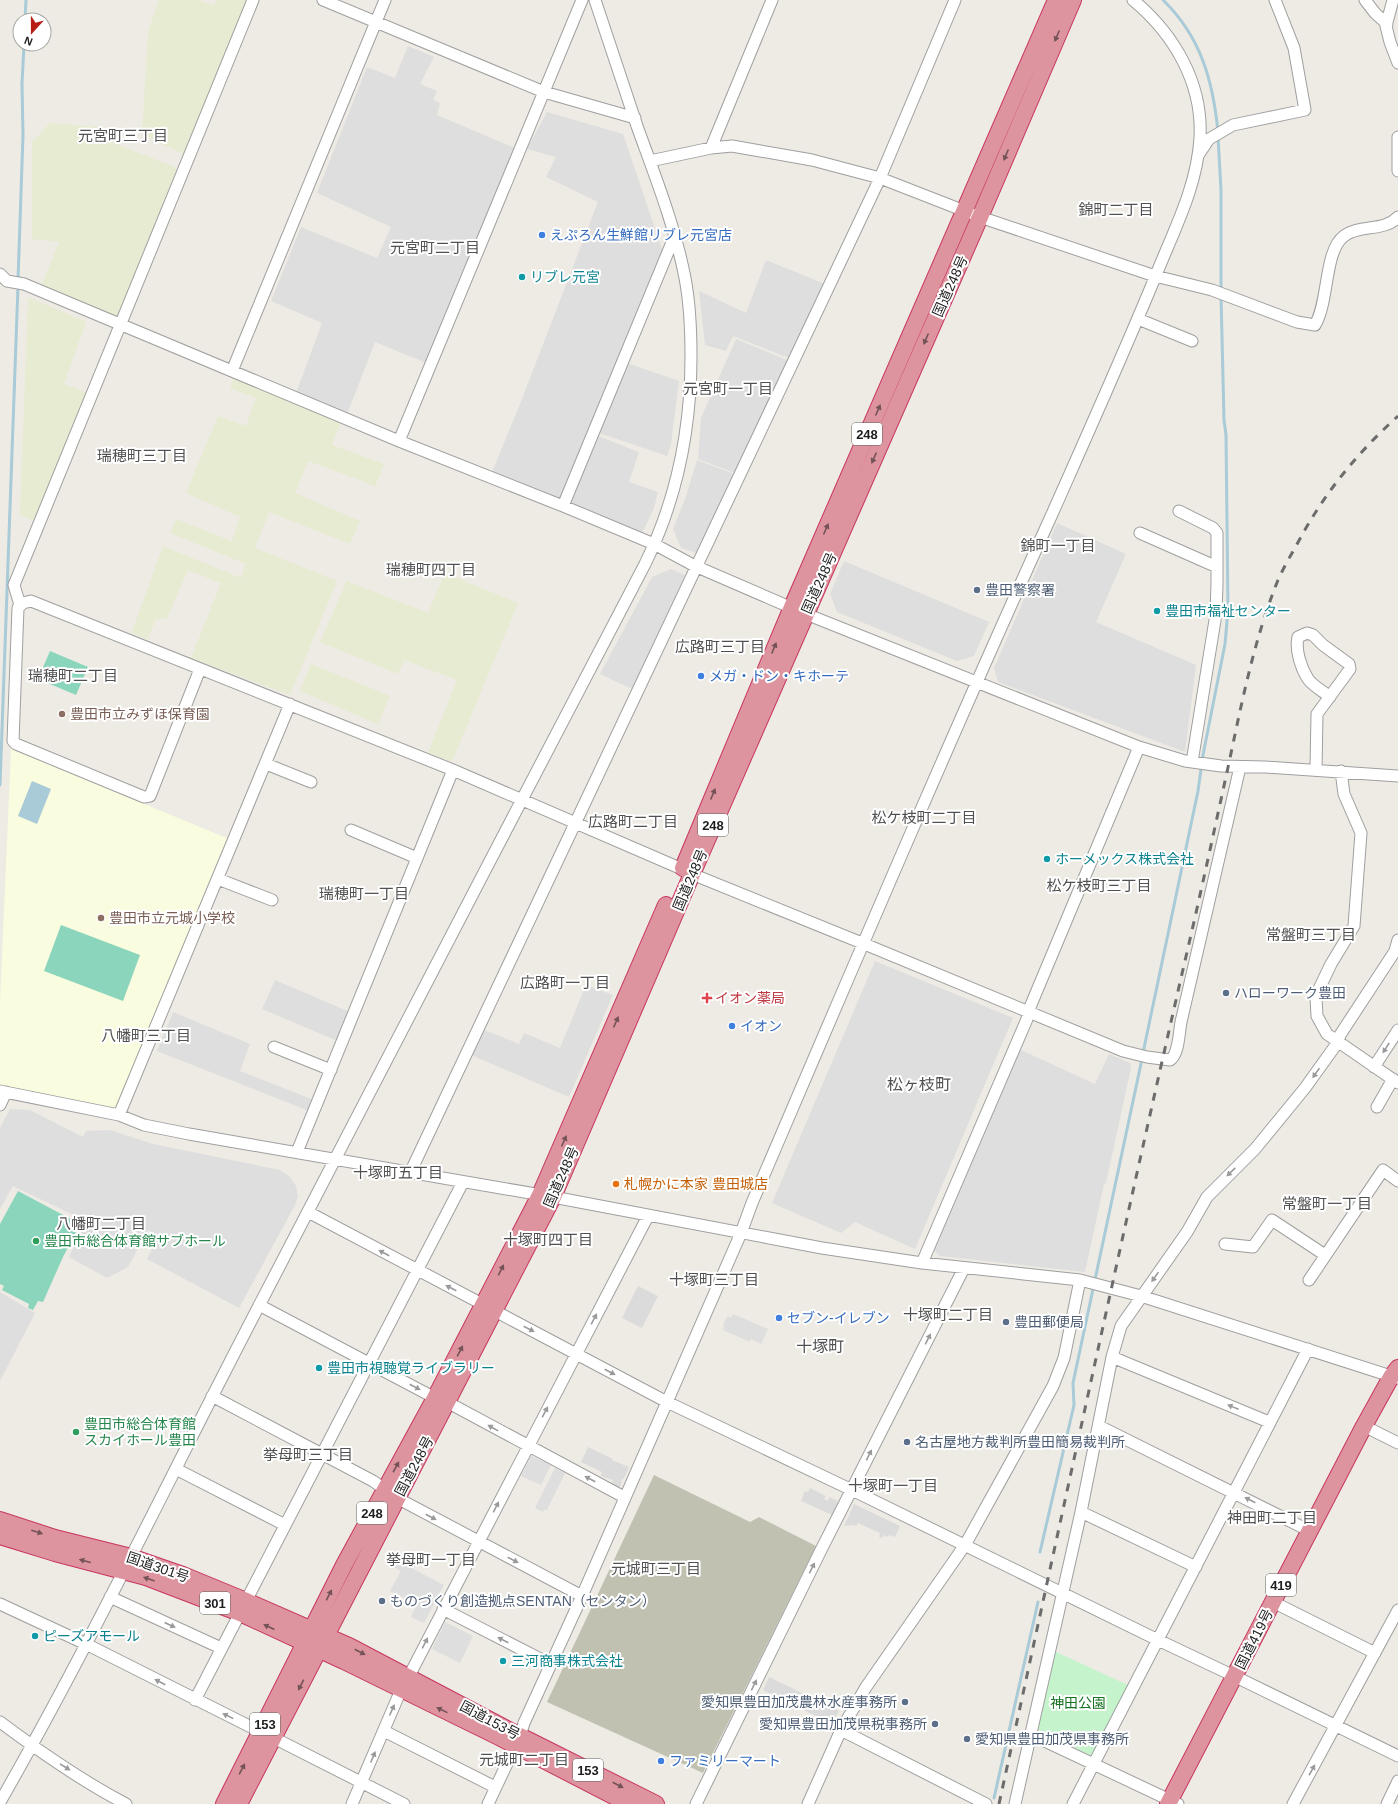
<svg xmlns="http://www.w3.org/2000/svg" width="1398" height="1804" font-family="Helvetica,'Noto Sans JP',sans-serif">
  <rect width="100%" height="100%" fill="#eeebe4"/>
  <!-- residential -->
  <path fill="#dbdbdb" d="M638,1286L658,1296L642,1328L622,1318Z
    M588,1447L613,1459L612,1462L614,1461L629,1467L624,1478L620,1481L622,1482L619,1489L611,1486L613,1480L601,1476L602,1472L581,1462Z
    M810,1488L826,1496L824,1499L828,1501L829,1497L838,1501L832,1515L801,1501L805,1491L808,1492Z
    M854,1504L900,1526L895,1537L889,1535L888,1537L884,1535L882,1538L879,1537L880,1533L858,1523L856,1526L853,1525L844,1526Z
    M769,1677L839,1711L832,1724L763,1690Z"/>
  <!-- education -->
  <path fill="#fafcdf" d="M11,749L229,839L120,1109L0,1085V1003Z"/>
  <!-- construction -->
  <path fill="#c0c1b1" d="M654,1475L750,1522L759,1517L816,1546L703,1773L547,1702Z"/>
  <!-- farmland -->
  <path fill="#e7ebd1" d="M159,0H198L214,6L217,0H249L186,155L142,135L148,31Z
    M50,123L99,127L103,139L177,168L117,320L41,287L59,242L32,239V142Z
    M28,298H30L86,322L64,384L90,394L37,522L20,515Z
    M234,377L341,421L332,445L384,464L375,487L363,481L308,461L295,493L360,521L350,544L269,512L255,548L337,581L290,695L191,658L221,583L188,570L167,618L156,619L147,640L132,632L163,546L241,578L246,564L170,533L176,519L232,541L240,517L186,493L218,416L246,426L256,398L230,388Z
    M445,573L518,603L453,759L449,761L428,753L457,680L404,660L398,674L320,642L347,581L428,613Z
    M311,664L390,696L378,724L300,691Z"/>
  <!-- park -->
  <path fill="#c5f4cc" d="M1054,1651L1128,1685L1094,1753L1090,1755L1039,1730L1038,1727Z"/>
  <!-- pitch -->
  <path fill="#8ad5bc" d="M50,651L88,667L76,695L38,679Z
    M61,925L140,955L123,1001L44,971Z
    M18,1191L80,1224L63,1257L43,1302L38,1301L33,1310L28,1308L29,1304L2,1290L4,1286L0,1284V1224Z"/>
  <!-- parking -->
  <path fill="#dedede" d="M408,46L434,57L420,84L437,91L433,100L440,103L437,115L517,149L429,364L375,342L348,412L296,393L322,323L271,301L301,227L377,258L391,227L317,193L367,67L395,78Z
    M547,112L623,134L663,252L561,504L490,477L520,404L598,202L546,177L556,157L527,149Z
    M766,260L825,284L789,358L733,336L726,351L705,345L699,291L746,313Z
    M736,339L789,361L735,473L698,459L701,418Z
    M627,363L679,381L671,444L667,456L599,433Z
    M598,436L639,452L629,482L658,492L654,508L642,533L568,504Z
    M697,460L734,474L696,553L681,548L673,529L685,499Z
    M1057,523L1126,554L1096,622L1196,665L1185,752L998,682L994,668Z
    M844,561L989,622L974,656L957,661L837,612L830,594Z
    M671,569L685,575L632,689L600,674L652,577Z
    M875,961L1013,1018L915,1249L855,1222L841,1233L772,1203Z
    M275,980L352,1013L340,1042L262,1009Z
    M586,985L613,995L569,1097L471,1055L482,1029L519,1044L524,1033L560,1048Z
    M173,1012L250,1044L240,1071L314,1100L309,1111L157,1051Z
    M1019,1049L1095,1084L1109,1054L1130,1063L1131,1068L1106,1183L1104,1184L1085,1272L940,1256L933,1250Z
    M10,1109L30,1110L83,1137L86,1131L110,1130L153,1144L280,1170L290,1177L296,1186L298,1196L295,1205L239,1308L147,1259L159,1236L148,1230L128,1267L107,1278L69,1257L86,1221L13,1186L0,1209V1128Z
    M0,1292L35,1313L0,1381Z
    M733,1314L768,1329L761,1344L751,1339L750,1342L723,1330L724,1326H723L727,1316L731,1318Z
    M531,1456L551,1465L541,1485L521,1476Z
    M555,1468L565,1473L547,1510H544L543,1512L535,1508Z
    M388,1556L444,1585L424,1623L411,1617L417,1605L390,1591L401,1571L385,1563Z
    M445,1622L473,1636L460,1663L432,1649Z"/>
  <!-- water -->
  <path fill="#a9cad7" d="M32,781L51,789L37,824L18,816Z"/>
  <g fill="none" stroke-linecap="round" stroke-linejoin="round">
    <!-- stream -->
    <path stroke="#a9cad7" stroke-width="3" d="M1163,0C1201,37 1213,81 1218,132
      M25,20L26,0
      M1218,137L1221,190V290
      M18,280L23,135L22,84L24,44
      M0,785L18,286
      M1143,1053L1198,791L1203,755L1225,644L1228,610L1226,435L1224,420L1221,295
      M1040,1552L1074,1405L1073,1383L1142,1059
      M994,1798L1038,1602"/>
    <defs>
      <path id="minor" d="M323,0L544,92L635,118
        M1365,0L1375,13L1387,24
        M1393,0L1386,26L1390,42L1398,63
        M1398,137V171
        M711,148L772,0
        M1199,154L1209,139L1233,125L1305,110L1294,48L1275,0
        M650,161L711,148L732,146L812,160L880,178L980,217L1155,276L1212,290L1297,322L1315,325C1329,302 1324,251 1344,236C1360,224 1384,232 1398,217
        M0,274L7,281L24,284L399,441L563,506L654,544L695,566L806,614L1139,747L1185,761L1221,766L1265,767L1398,776
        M1138,319L1192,341
        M232,371L385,0
        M399,441L582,0
        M563,506L675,235
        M1179,511L1213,528L1217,533V584L1216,614L1192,762
        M1140,533L1217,567
        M20,605L14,585L253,0
        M200,669L150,796L144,797L16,744L13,741L18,608L23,603L31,601L453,770L682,869
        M266,764L311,782
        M1316,770L1317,714L1350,669L1349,664L1323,645L1313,635L1307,633L1298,637C1295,650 1301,668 1308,679C1313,686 1324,692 1330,697
        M1341,771L1344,794L1361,833L1354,926L1331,964L1319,989L1316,998L1317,1016L1327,1034L1398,1083
        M351,830L417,858
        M692,874L862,943L1123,1051L1147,1057L1170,1060C1179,1054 1179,1032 1181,1022L1240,767
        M218,879L272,900
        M274,1047L331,1070
        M1374,1067L1398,1030
        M0,1091L119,1115L144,1125L189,1134L553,1197L822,1248L922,1263L1080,1280L1141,1296L1397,1378
        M0,1105L6,1092
        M1377,1107L1393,1079
        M119,1115L290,704
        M297,1152L453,770
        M410,1173L880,178L955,0
        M308,1212L484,1305
        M1225,1244L1253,1247L1272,1220L1325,1255
        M922,1263L1027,1019L1028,1012L1139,747
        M1309,1280L1383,1170L1398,1181
        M259,1305L435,1398
        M495,1311L667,1402L852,1490L1158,1640L1234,1676L1398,1756
        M1112,1357L1269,1422
        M212,1396L373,1481L397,1498L582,1596
        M447,1402L624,1497
        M1099,1426L1310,1531
        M1364,1426L1398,1443
        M176,1469L285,1525
        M1081,1512L1196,1567
        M110,1597L221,1648
        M246,1601L463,1182
        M1273,1602L1375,1653
        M0,1604L86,1644L261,1732
        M443,1609L550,1664
        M408,1678L648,1216
        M195,1700L240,1613
        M0,1722C40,1752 82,1781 126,1804
        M841,1730L986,1804
        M384,1731L495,1787
        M1030,1734L1178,1804
        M274,1738L404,1804
        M0,1802C90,1645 167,1483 250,1323C381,1069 513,817 645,564C677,499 691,428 691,356C691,331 690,304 685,278C675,226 655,176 637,126C623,84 609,42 595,0
        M352,1804L401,1690
        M488,1804L520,1736L524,1723L582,1596L741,1233L752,1203C851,972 949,741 1053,512C1088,433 1123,355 1156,275C1174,230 1197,187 1200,138C1203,83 1174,34 1133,0
        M696,1804L821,1550L964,1268
        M808,1804L841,1730L866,1687L965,1545L1053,1386L1064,1358L1080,1280
        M1015,1804L1081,1512L1112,1357L1121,1326L1187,1232L1207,1197L1255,1149L1305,1088L1338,1042L1340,1035L1395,951L1398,940
        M1073,1804L1308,1349
        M1293,1804L1398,1610
        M1387,1804L1398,1781"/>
      <path id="highway" d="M683,868L792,607L1056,0
        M0,1520L55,1538L131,1557L183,1575L246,1601L349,1646L520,1736L656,1804
        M0,1536L55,1553L146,1577L240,1613L344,1661L497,1736L629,1804
        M224,1804L344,1565L435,1398L540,1195L666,905
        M239,1804L553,1197L692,874L980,217L1073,0
        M1168,1804L1364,1426L1391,1377L1398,1368"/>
    </defs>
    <!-- minor casing -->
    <use href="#minor" stroke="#9f9f9f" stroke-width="13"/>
    <!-- highway casing -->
    <use href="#highway" stroke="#c83560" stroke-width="18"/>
    <!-- minor -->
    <use href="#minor" stroke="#fff" stroke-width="11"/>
    <!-- highway -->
    <use href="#highway" stroke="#dd949e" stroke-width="16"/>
    <!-- rail -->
    <path stroke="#6c6c6c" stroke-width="3" stroke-dasharray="8 8" stroke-linecap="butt" d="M999,1804C1060,1524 1120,1244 1184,965C1199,901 1213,836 1227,772C1241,707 1253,642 1278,580C1283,569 1289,558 1295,548C1322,496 1355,455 1398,416"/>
  </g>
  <!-- one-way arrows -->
  <defs><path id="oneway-solid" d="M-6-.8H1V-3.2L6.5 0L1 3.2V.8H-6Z"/></defs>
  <g fill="#745358">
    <use href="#oneway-solid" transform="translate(1057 36) rotate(113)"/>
    <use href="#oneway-solid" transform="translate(1006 155) rotate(113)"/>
    <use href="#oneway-solid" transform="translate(926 339) rotate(114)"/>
    <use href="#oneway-solid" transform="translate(878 410) rotate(-66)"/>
    <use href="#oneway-solid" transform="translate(874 458) rotate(114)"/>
    <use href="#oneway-solid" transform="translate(826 529) rotate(-66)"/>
    <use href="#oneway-solid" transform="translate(774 648) rotate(-67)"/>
    <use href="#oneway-solid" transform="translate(713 794) rotate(-67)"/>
    <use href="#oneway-solid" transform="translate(616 1022) rotate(-66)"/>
    <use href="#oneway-solid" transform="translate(564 1141) rotate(-66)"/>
    <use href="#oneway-solid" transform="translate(501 1270) rotate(-63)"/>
    <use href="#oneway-solid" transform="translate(460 1351) rotate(-62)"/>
    <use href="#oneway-solid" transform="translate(396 1467) rotate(-61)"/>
    <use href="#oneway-solid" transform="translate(37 1532) rotate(17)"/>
    <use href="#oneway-solid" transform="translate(85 1561) rotate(-165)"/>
    <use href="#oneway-solid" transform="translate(149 1579) rotate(-161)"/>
    <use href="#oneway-solid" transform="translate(329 1595) rotate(-63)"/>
    <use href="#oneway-solid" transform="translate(269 1627) rotate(-155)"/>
    <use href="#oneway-solid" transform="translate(360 1652) rotate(28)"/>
    <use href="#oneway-solid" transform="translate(301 1685) rotate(117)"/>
    <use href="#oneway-solid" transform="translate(442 1710) rotate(-154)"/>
    <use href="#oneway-solid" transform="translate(242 1769) rotate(-62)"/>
    <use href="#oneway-solid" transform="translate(618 1785) rotate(27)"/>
  </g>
  <g fill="#9a9a9a">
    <use href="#oneway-solid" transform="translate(1386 1048) rotate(123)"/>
    <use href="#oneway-solid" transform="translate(1316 1073) rotate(125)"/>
    <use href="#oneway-solid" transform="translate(1231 1172) rotate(136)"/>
    <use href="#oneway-solid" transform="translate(384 1253) rotate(-152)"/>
    <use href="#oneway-solid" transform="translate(1155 1277) rotate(125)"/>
    <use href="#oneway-solid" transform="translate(451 1288) rotate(-153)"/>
    <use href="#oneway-solid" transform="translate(594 1319) rotate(-62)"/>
    <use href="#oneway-solid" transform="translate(529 1329) rotate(27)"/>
    <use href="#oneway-solid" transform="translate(928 1339) rotate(-63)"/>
    <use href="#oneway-solid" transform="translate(610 1372) rotate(28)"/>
    <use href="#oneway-solid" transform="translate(415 1387) rotate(28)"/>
    <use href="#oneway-solid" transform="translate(1233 1407) rotate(-158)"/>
    <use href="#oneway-solid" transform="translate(545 1412) rotate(-62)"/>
    <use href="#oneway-solid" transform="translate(493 1428) rotate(-151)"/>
    <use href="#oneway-solid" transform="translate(869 1455) rotate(-64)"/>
    <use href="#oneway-solid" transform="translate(590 1479) rotate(-152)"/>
    <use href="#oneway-solid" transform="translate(1250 1500) rotate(-153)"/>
    <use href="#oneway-solid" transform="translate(496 1507) rotate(-63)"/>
    <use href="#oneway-solid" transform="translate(431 1517) rotate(28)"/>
    <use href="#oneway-solid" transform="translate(513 1560) rotate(27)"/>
    <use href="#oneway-solid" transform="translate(812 1568) rotate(-64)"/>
    <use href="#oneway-solid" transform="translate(170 1625) rotate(25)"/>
    <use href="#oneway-solid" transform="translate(503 1640) rotate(-153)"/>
    <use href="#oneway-solid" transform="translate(425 1643) rotate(-63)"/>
    <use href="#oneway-solid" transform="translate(160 1682) rotate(-153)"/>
    <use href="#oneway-solid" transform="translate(754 1685) rotate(-64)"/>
    <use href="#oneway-solid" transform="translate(392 1710) rotate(-66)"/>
    <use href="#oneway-solid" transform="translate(228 1716) rotate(-154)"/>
    <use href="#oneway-solid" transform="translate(373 1757) rotate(-67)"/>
    <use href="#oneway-solid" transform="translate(65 1767) rotate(32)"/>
    <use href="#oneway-solid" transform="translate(1312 1770) rotate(-61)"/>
  </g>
  <!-- markers -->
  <g fill="#3f7fe0" stroke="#fff" stroke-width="1.5">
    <circle cx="542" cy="235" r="4"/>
    <circle cx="701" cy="676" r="4"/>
    <circle cx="732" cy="1026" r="4"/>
    <circle cx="779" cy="1318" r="4"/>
    <circle cx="661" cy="1761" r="4"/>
  </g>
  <g fill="#0f9aa8" stroke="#fff" stroke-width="1.5">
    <circle cx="522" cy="277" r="4"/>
    <circle cx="1157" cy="611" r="4"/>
    <circle cx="1047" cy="859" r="4"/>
    <circle cx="319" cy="1368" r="4"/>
    <circle cx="35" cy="1636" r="4"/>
    <circle cx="503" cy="1661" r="4"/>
  </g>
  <g fill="#5c6f8a" stroke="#fff" stroke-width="1.5">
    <circle cx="977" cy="590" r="4"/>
    <circle cx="1226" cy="993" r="4"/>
    <circle cx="1006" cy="1322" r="4"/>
    <circle cx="907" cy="1442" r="4"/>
    <circle cx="382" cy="1601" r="4"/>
    <circle cx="905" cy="1702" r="4"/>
    <circle cx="935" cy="1724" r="4"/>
    <circle cx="967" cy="1739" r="4"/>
  </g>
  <g fill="#8d6e63" stroke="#fff" stroke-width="1.5">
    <circle cx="62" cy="714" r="4"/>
    <circle cx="101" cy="918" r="4"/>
  </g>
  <path fill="#e0444e" stroke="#fff" stroke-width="1.5" d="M705 992h4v4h4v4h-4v4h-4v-4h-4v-4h4z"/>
  <circle fill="#e8710a" stroke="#fff" stroke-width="1.5" cx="616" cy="1184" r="4"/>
  <g fill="#2e9e5b" stroke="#fff" stroke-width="1.5">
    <circle cx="36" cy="1241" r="4"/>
    <circle cx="76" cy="1432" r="4"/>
  </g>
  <g text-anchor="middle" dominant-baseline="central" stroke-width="4" stroke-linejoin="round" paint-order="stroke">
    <!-- shield labels -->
    <g fill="#fff" stroke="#626262" stroke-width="1">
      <rect x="852" y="423" width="30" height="22" rx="3"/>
      <rect x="698" y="814" width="30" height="22" rx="3"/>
      <rect x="357" y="1502" width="30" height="22" rx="3"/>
      <rect x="1266" y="1574" width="30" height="22" rx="3"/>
      <rect x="200" y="1592" width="30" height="22" rx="3"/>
      <rect x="250" y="1713" width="30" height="22" rx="3"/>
      <rect x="573" y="1759" width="30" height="22" rx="3"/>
    </g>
    <g font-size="13" font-weight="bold" fill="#1e1e1e">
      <text x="867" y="434">248</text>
      <text x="713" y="825">248</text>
      <text x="372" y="1513">248</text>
      <text x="1281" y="1585">419</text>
      <text x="215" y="1603">301</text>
      <text x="265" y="1724">153</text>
      <text x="588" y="1770">153</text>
    </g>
    <!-- shop labels -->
    <g font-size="14" fill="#366cbe" stroke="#fff" text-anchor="start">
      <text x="550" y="235">えぷろん生鮮館リブレ元宮店</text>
      <text x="709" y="676">メガ・ドン・キホーテ</text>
      <text x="740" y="1026">イオン</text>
      <text x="787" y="1318">セブン-イレブン</text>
      <text x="669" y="1761">ファミリーマート</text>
    </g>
    <!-- culture labels -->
    <g font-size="14" fill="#0d838f" stroke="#fff" text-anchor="start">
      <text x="530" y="277">リブレ元宮</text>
      <text x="1165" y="611">豊田市福祉センター</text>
      <text x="1055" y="859">ホーメックス株式会社</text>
      <text x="327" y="1368">豊田市視聴覚ライブラリー</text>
      <text x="43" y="1636">ピーズアモール</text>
      <text x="511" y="1661">三河商事株式会社</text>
    </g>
    <!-- street labels -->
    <g font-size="14" fill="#1e1e1e" stroke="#fff">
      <text transform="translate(950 286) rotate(-66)">国道248号</text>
      <text transform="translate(819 583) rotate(-66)">国道248号</text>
      <text transform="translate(690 880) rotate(-67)">国道248号</text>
      <text transform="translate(561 1177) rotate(-66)">国道248号</text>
      <text transform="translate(414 1466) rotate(-62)">国道248号</text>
      <text transform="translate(158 1567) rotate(19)">国道301号</text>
      <text transform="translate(1254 1639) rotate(-63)">国道419号</text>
      <text transform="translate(490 1720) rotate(28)">国道153号</text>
    </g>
    <!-- service labels -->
    <g font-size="14" fill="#4e5e75" stroke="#fff" text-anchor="start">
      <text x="985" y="590">豊田警察署</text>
      <text x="1234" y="993">ハローワーク豊田</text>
      <text x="1014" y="1322">豊田郵便局</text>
      <text x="915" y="1442">名古屋地方裁判所豊田簡易裁判所</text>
      <text x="390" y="1601">ものづくり創造拠点SENTAN（センタン）</text>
      <text x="897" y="1702" text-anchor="end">愛知県豊田加茂農林水産事務所</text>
      <text x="927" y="1724" text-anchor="end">愛知県豊田加茂県税事務所</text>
      <text x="975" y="1739">愛知県豊田加茂県事務所</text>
    </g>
    <!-- education labels -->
    <g font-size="14" fill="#785e54" stroke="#fff" text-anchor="start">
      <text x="70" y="714">豊田市立みずほ保育園</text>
      <text x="109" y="918">豊田市立元城小学校</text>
    </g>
    <!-- health labels -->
    <g font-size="14" fill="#be3a42" stroke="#fff" text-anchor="start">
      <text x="715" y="998">イオン薬局</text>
    </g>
    <!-- food labels -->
    <g font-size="14" fill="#c56008" stroke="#fff" text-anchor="start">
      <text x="624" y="1184">札幌かに本家 豊田城店</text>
    </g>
    <!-- leisure labels -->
    <g font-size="14" fill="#27864d" stroke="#fff" text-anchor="start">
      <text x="44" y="1241">豊田市総合体育館サブホール</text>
      <text x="84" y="1424">豊田市総合体育館<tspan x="84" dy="16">スカイホール豊田</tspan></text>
    </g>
    <!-- park labels -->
    <g font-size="14" fill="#167122" stroke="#fff">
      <text x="1078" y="1703">神田公園</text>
    </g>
    <!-- neighbourhood labels -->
    <g font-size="15" fill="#515151" stroke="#fff">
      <text x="123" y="135">元宮町三丁目</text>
      <text x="1116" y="209">錦町二丁目</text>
      <text x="435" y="247">元宮町二丁目</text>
      <text x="728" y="388">元宮町一丁目</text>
      <text x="142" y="455">瑞穂町三丁目</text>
      <text x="1058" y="545">錦町一丁目</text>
      <text x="431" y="569">瑞穂町四丁目</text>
      <text x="720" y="646">広路町三丁目</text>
      <text x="73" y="675">瑞穂町二丁目</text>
      <text x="924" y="817">松ケ枝町二丁目</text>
      <text x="633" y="821">広路町二丁目</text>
      <text x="1099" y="885">松ケ枝町三丁目</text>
      <text x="364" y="893">瑞穂町一丁目</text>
      <text x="1311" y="934">常盤町三丁目</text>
      <text x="565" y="982">広路町一丁目</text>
      <text x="146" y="1035">八幡町三丁目</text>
      <text x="398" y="1172">十塚町五丁目</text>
      <text x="1327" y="1203">常盤町一丁目</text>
      <text x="101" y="1223">八幡町二丁目</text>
      <text x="548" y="1239">十塚町四丁目</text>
      <text x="714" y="1279">十塚町三丁目</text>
      <text x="948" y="1314">十塚町二丁目</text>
      <text x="308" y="1454">挙母町三丁目</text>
      <text x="893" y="1485">十塚町一丁目</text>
      <text x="1272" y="1517">神田町二丁目</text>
      <text x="431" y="1559">挙母町一丁目</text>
      <text x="656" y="1568">元城町三丁目</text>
      <text x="524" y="1759">元城町二丁目</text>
    </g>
    <!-- quarter labels -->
    <g font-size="16" fill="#515151" stroke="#fff">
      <text x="919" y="1084">松ヶ枝町</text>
      <text x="820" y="1346">十塚町</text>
    </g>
  </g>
  <!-- north arrow -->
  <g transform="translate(32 32) rotate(201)"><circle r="19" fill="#ffffff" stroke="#a5a5a5"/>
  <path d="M0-3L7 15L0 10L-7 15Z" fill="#b71c14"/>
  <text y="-6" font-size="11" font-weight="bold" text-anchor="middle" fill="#1e1e1e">N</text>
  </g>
</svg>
